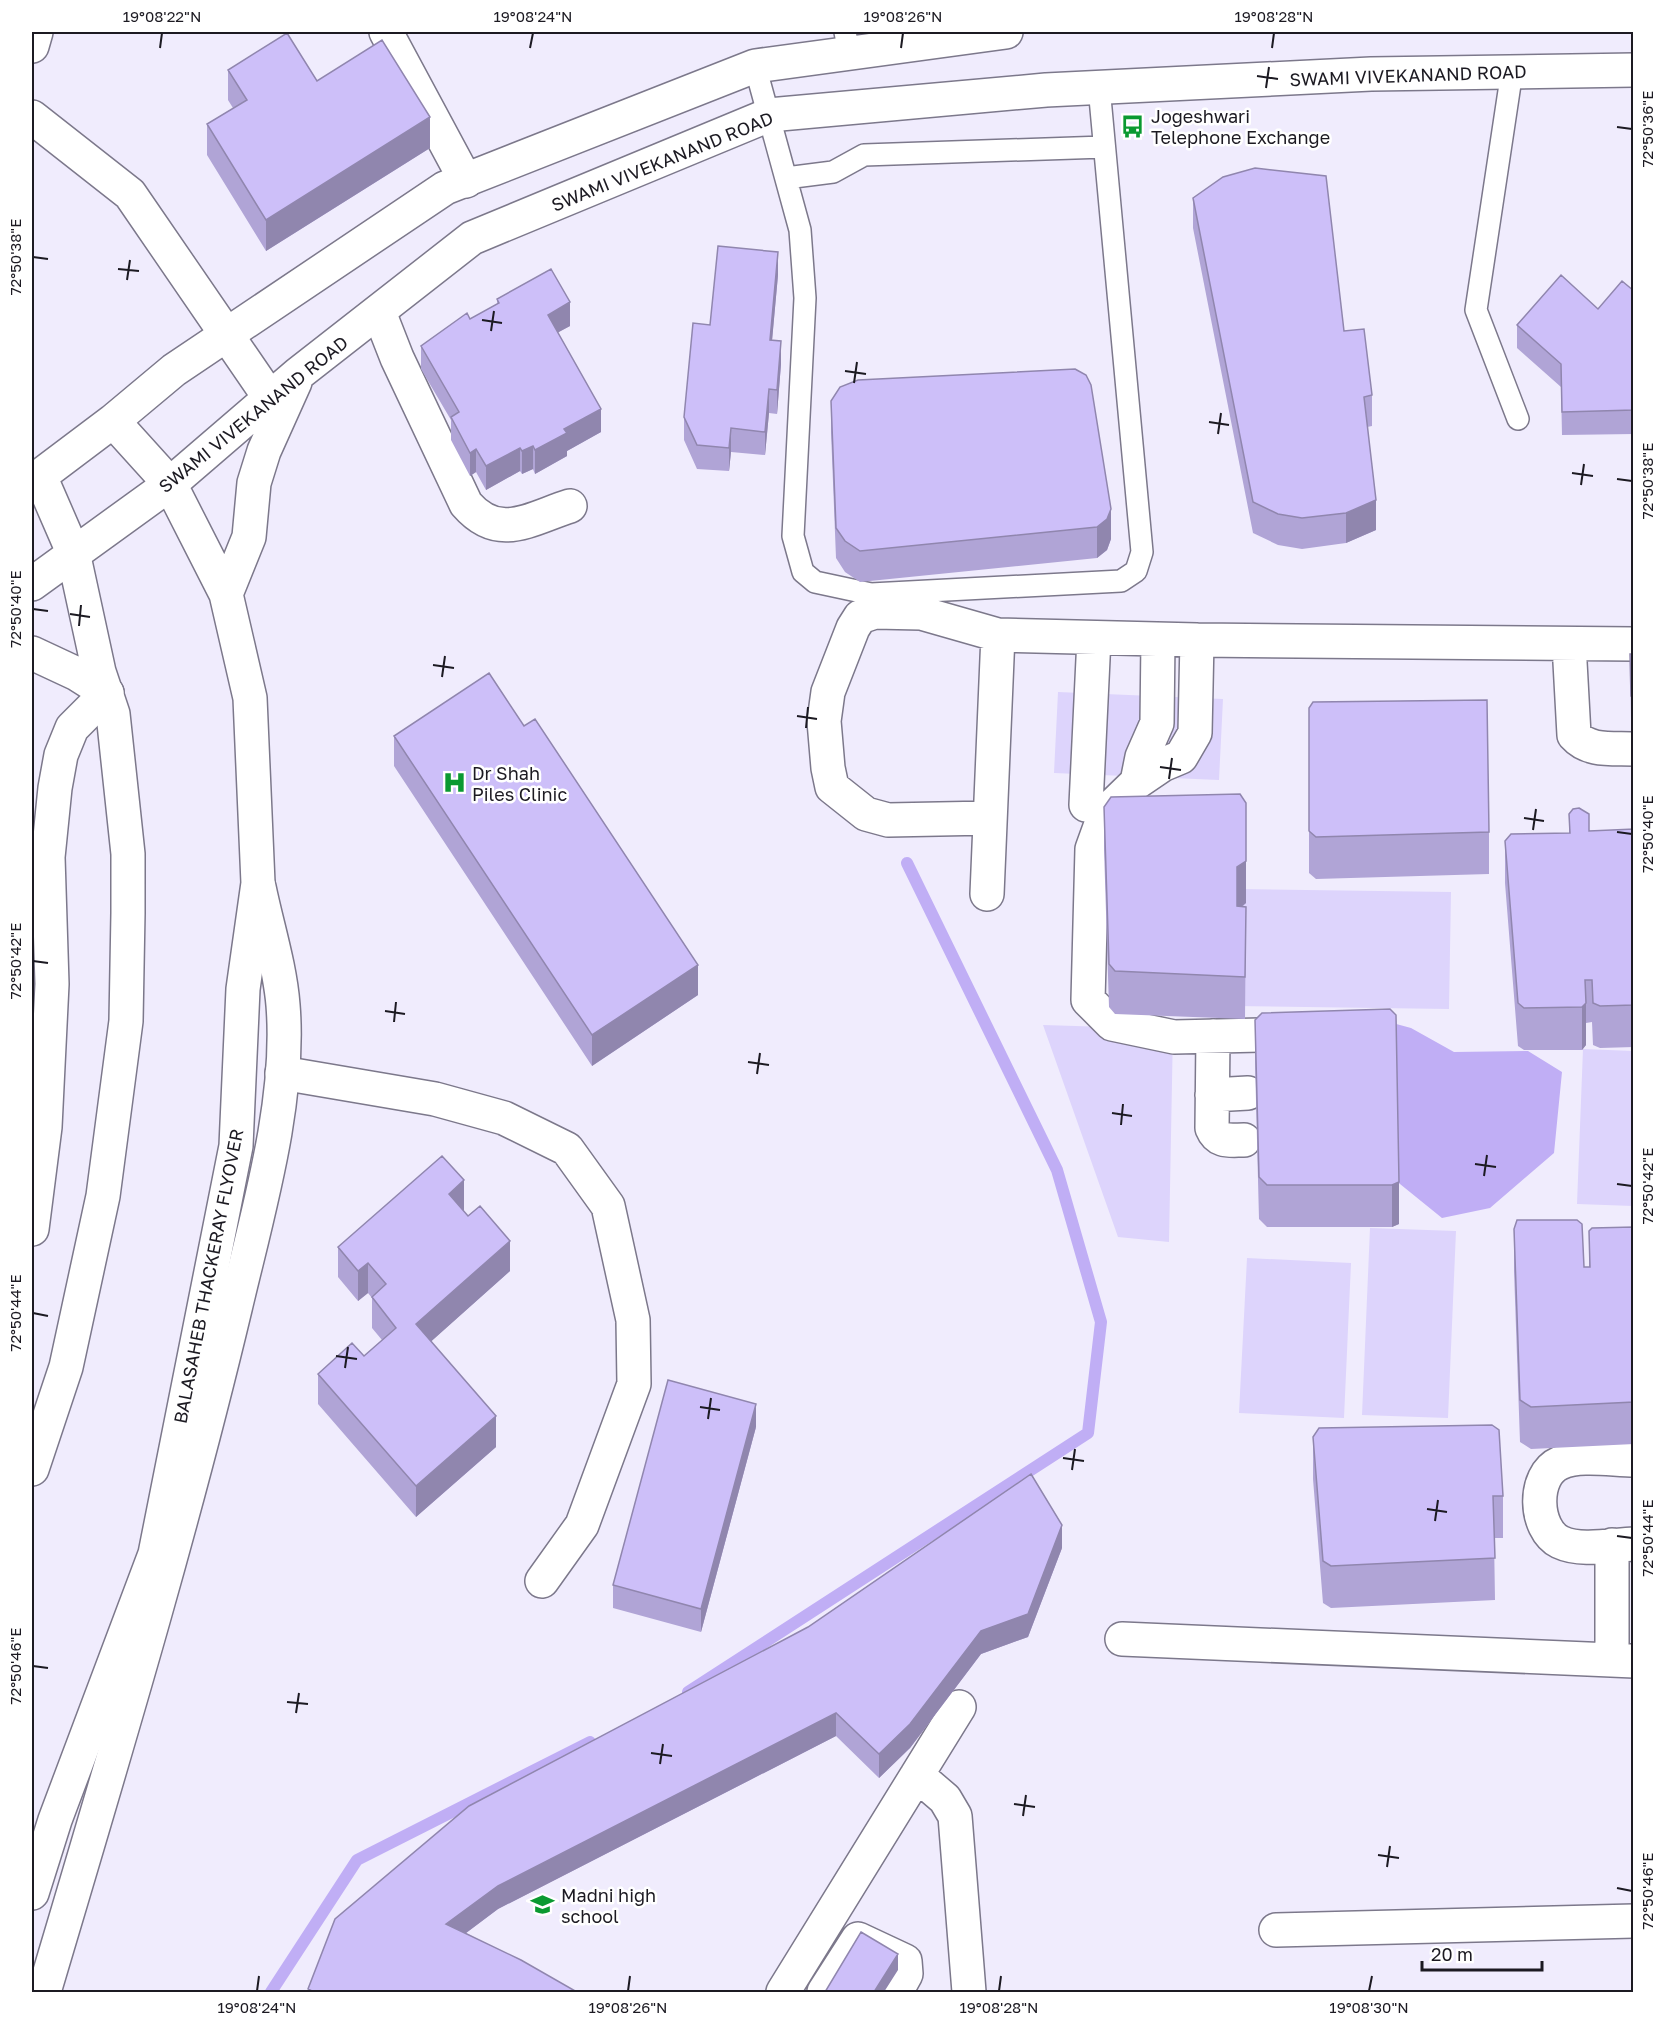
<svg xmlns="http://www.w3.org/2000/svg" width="1665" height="2024" font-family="'Golos Text',sans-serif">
  <rect width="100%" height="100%" fill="#f0ecfd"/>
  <!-- green -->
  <path fill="#ddd4fc" d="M1058,692L1223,699L1219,780L1054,773Z
    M1237,889L1451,892L1449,1009L1235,1006Z
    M1043,1025L1173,1029L1169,1242L1118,1237Z
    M1583,1049L1633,1051V1206L1577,1204Z
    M1370,1228L1456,1231L1448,1418L1362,1415Z
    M1247,1258L1351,1263L1344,1418L1239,1413Z"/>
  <!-- water -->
  <path fill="#c0aef5" d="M1374,1018L1411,1028L1454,1052L1528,1051L1562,1072L1554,1153L1490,1208L1442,1218L1379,1167Z"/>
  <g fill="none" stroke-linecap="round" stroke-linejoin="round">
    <!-- stream -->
    <path stroke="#c0aef5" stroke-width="12" d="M688,1692L1088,1433L1101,1322L1057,1170L907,863
      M271,1992L357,1860L590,1742"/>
    <defs>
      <path id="service" d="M845,32L849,53
        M755,66L800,230L805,298L793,536L803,572L815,582L871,594L1121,581L1136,571L1142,552L1099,87
        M1512,71L1476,310L1518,419
        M786,178L833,172L864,155L1104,147"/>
      <path id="minor" d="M386,32L466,181
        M32,46L36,32
        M32,117L130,194L270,398
        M379,312L397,358L466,504C499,542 529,519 570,506
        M1569,644L1574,735C1589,752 1612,748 1634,749
        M1137,782L1142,757L1157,723L1158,640
        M1086,805L1094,638
        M990,818L888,820L866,814L832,787L828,768L824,721L828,692L853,628L860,617L875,612L921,613L998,635L1197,640
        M987,894L998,635
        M1301,1034L1174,1037L1112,1024L1088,1000L1092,849L1105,813L1137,782L1162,765L1181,757L1195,733L1197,640L1634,644
        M1213,1036L1212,1128C1218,1143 1230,1140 1244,1140
        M282,1073L435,1099L504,1118L567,1149L608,1206L633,1320L634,1384L582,1525L542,1581
        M1212,1095L1248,1093
        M1634,1460C1612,1460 1580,1454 1560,1463C1532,1475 1534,1529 1560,1542C1581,1552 1611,1545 1634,1544
        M1122,1639L1634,1661
        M1612,1660V1545
        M917,1775L945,1799L955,1816L969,1992
        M1276,1930L1634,1921
        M783,1992L959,1707
        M824,1992L858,1939L905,1961L906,1974L896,1992"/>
      <path id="tertiary" d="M32,1229L45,1127L52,984L48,857L55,788L61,755L72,728L107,693
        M44,1992C111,1766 180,1539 235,1309C257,1215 291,1102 283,1005C280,966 267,926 259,887"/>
      <path id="primary" d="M32,482L113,421L174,370L445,188L755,66L1006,32
        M32,584L170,484L298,374L472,238L769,115L1046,90L1371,74L1634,70
        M226,594L249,537L254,483L264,451L295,382
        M32,653L77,674L107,693
        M32,1469L66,1367L103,1196L126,1021L128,913V854L113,714L99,672L73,552L40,476
        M32,1893L55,1820L155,1554L236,1146L243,989L258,883L250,698L226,594L170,484L113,421"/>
    </defs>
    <!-- service casing -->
    <use href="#service" stroke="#7c788b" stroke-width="24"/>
    <!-- minor casing -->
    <use href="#minor" stroke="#7c788b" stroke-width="36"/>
    <!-- tertiary casing -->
    <use href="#tertiary" stroke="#7c788b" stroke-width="36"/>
    <!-- primary casing -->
    <use href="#primary" stroke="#7c788b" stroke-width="36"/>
    <!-- service -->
    <use href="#service" stroke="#fff" stroke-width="21"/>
    <!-- minor -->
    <use href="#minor" stroke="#fff" stroke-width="33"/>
    <!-- tertiary -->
    <use href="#tertiary" stroke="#fff" stroke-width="33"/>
    <!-- primary -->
    <use href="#primary" stroke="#fff" stroke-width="33"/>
  </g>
  <!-- wall -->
  <path fill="#b0a4d6" d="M228,70L317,81L430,148L266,251L207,155V124L233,108L228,100Z
    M1193,198L1344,331L1372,395V426L1367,427L1376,530L1346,543L1302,549L1278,545L1253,533L1193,228Z
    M778,275L772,340L781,364L777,414L769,413L765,455L731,452L729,471L697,469L684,440V417L710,325Z
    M1634,291V434L1562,435L1561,387L1517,348V325L1598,309Z
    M497,299L570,326L558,332L601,432L567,451V456L535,474L533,469L522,474L520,471L486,490L476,472L470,476L451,440V420L421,369V346L497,304Z
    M1075,369L1111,539L1107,550L1097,558L860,582L845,572L836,558L831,432V401Z
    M1630,654H1634V719H1631Z
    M1309,708L1489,832V874L1316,879L1309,873Z
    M524,726L698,995L592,1066L394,766V736Z
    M1104,807L1246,903L1242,907H1246L1245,1019L1115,1014L1109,1007L1104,849Z
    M1569,814L1589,831L1634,829V1047L1600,1048L1593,1045L1592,1022L1586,1023V1045L1582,1050H1524L1518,1046L1505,883V841L1569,833Z
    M1390,1009L1399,1224L1392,1227H1267L1259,1219L1255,1062V1020Z
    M463,1211L510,1271L430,1342L496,1447L416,1517L318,1404V1374L364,1356L382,1340L372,1328V1298L368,1293L358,1301L338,1277V1247Z
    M1634,1227V1444L1531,1449L1520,1442L1514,1271V1229L1584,1267H1589V1231Z
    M756,1427L701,1632L613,1608V1585Z
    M1313,1437L1503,1496V1538H1494L1495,1600L1331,1608L1323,1603L1313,1479Z
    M1062,1548L1028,1637L981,1654L910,1748L879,1778L836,1736L498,1909L466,1933L577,1992H308V1989Z"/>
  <!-- shaded-wall -->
  <path fill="#9086ae" d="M430,117V148L266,251V220Z
    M778,252V275L770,363V340Z
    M570,302V326L548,338V315Z
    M781,341V364L777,414V390Z
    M769,389V413L765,455V432Z
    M601,409V432L567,451V456L535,474V450L564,429Z
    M731,428V452L729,471V448Z
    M533,446V469L522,474V451Z
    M520,448V471L486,490V466Z
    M476,449V472L470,476V453Z
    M1376,500V530L1346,543V513Z
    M1111,509V539L1107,550L1097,558V527Z
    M1246,861V903L1237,910V867Z
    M698,965V995L592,1066V1035Z
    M1586,1003V1045L1582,1050V1007Z
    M464,1180V1211L449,1224V1194Z
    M1399,1182V1224L1392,1227V1185Z
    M510,1241V1271L416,1355V1324Z
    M368,1263V1293L358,1301V1271Z
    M756,1404V1427L701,1632V1609Z
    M496,1416V1447L416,1517V1486Z
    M1062,1525V1548L1028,1637L981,1654L910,1748L879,1778V1754L981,1631Z
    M836,1713V1736L498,1909L446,1948V1924L498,1886Z
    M898,1954V1970L884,1992H874Z"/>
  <!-- building -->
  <path fill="#cdbff9" stroke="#9086ae" stroke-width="1.5" d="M287,33L317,81L382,40L430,117L266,220L207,124L247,100L228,70Z
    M1255,168L1326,176L1344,331L1364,329L1372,395L1364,397L1376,500L1346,513L1302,518L1278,514L1253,502L1193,198L1223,177Z
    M718,246L778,252L770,340L781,341L777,390L769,389L765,432L731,428L729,448L697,445L684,417L693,323L710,325Z
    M551,269L570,302L548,315L601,409L564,429L567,433L535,450L533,446L522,451L520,448L486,466L476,449L470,453L451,417L459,412L421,346L467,313L470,319L499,303L497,299Z
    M1561,275L1598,309L1622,281L1634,291V410L1562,412L1561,364L1517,325Z
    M1075,369L1086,375L1091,385L1111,509L1107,519L1097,527L860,551L845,541L836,528L831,401L840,387L858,380Z
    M1630,654H1634V696H1631Z
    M489,673L524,726L535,719L698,965L592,1035L394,736Z
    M1487,700L1489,832L1316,837L1309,831V708L1313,702Z
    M1240,794L1246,803V861L1237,867V906L1246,907L1245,977L1115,971L1109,964L1104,807L1111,797Z
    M1579,808L1589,814V831L1634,829V1005L1600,1006L1593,1003L1592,980H1585L1586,1003L1582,1007L1524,1008L1518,1003L1505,841L1511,834L1570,833L1569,814L1573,809Z
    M1390,1009L1396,1015L1399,1182L1392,1185H1267L1259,1177L1255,1020L1262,1013Z
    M442,1156L464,1180L449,1194L468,1216L480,1206L510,1241L416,1324L496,1416L416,1486L318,1374L352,1343L364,1356L396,1328L372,1297L386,1284L368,1263L358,1271L338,1247Z
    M1517,1220H1577L1582,1224L1584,1267H1590L1589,1231L1592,1228L1634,1227V1402L1531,1407L1520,1400L1514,1229Z
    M668,1380L756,1404L701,1609L613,1585Z
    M1492,1425L1499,1430L1503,1496H1493L1495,1558L1331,1566L1323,1561L1313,1437L1319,1428Z
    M1031,1474L1062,1525L1028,1614L981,1631L910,1724L879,1754L836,1713L498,1886L446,1924L521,1960L577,1992H314L308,1989L335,1919L469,1806L808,1627Z
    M861,1932L898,1954L874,1992H825Z"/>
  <!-- ticks -->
  <path fill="none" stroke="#1c1a22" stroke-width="2" d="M160,48L162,33M530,48L533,33M901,48L903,33M1272,48L1274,33M1257,76L1278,79M1266,88L1269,67M1617,127L1632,129M33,257L48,259M118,269L139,271M127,280L130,260M482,320L502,323M491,331L494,311M845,371L866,374M854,383L857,362M1209,422L1229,425M1218,434L1221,413M1572,473L1593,476M1617,479L1632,481M1581,485L1584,464M33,609L48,611M70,614L90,617M79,626L81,605M433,665L454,668M442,677L445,656M797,716L817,719M806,728L808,707M1160,767L1181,770M1169,779L1172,758M1524,818L1544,821M1533,830L1536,809M1617,832L1632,834M33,961L48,963M385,1011L405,1014M394,1022L396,1002M748,1062L769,1065M757,1074L760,1053M1112,1113L1132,1116M1121,1125L1123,1104M1475,1164L1496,1167M1484,1176L1487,1155M1617,1184L1632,1186M33,1313L48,1316M336,1356L357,1359M345,1368L348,1347M700,1407L720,1410M708,1419L711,1398M1063,1458L1084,1461M1072,1470L1075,1449M1427,1509L1447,1512M1435,1521L1438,1500M1617,1536L1632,1538M33,1666L48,1668M287,1702L308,1704M296,1713L299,1693M651,1753L672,1756M660,1764L663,1744M1014,1804L1035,1807M1023,1816L1026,1795M1378,1855L1399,1858M1387,1867L1390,1846M1617,1888L1632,1891M257,1991L259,1976M628,1991L630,1976M999,1991L1001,1976M1369,1991L1372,1976"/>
  <!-- icons -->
  <defs>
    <symbol id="bus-bare" viewBox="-9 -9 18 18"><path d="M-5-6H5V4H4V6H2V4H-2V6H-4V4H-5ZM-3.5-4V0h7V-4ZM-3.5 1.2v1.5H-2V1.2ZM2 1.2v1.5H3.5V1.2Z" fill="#0a9931" stroke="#fff" stroke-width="2.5" paint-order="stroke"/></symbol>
    <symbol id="hospital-bare" viewBox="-9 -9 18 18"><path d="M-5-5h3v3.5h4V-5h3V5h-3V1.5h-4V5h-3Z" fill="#0a9931" stroke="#fff" stroke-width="2.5" paint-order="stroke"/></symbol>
    <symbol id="school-bare" viewBox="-9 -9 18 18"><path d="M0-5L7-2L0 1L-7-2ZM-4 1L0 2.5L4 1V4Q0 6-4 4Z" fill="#0a9931" stroke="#fff" stroke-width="2.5" paint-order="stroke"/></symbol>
  </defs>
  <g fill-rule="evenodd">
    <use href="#bus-bare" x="1116" y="110" width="33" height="33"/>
    <use href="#hospital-bare" x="438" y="766" width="33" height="33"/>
    <use href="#school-bare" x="526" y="1888" width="33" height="33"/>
  </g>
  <g text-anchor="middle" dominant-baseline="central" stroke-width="5" stroke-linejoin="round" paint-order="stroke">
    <!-- street labels -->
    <g font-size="18" fill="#1c1a22" stroke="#fff">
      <text transform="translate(1408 75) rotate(-2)">SWAMI VIVEKANAND ROAD</text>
      <text transform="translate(662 161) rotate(-22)">SWAMI VIVEKANAND ROAD</text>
      <text transform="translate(253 414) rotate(-39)">SWAMI VIVEKANAND ROAD</text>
      <text transform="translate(208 1276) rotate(-79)">BALASAHEB THACKERAY FLYOVER</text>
    </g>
    <!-- poi labels -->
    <g font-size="18" fill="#1c1a22" stroke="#fff" text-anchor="start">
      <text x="1151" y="116">Jogeshwari<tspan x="1151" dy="21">Telephone Exchange</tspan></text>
      <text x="472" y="773">Dr Shah<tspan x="472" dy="21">Piles Clinic</tspan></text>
      <text x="561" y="1895">Madni high<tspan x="561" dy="21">school</tspan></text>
    </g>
  </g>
  <!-- border -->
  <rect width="1665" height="2024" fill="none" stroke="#ffffff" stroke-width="66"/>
  <!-- scale -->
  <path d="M1422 1961v9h120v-9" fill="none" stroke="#1c1a22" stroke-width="3"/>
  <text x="1431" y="1961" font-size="18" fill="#1c1a22" stroke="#ffffff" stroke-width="4.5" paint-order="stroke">20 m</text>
  <rect x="33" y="33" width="1599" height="1958" fill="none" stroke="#1c1a22" stroke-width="2"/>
  <g font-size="15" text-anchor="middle" fill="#1c1a22">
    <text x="162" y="22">19°08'22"N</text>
    <text x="533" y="22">19°08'24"N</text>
    <text x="903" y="22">19°08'26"N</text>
    <text x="1274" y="22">19°08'28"N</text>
    <text transform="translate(1648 129) rotate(-90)" y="5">72°50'36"E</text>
    <text transform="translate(16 257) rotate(-90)" y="5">72°50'38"E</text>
    <text transform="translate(1648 481) rotate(-90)" y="5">72°50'38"E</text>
    <text transform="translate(16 609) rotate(-90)" y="5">72°50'40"E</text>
    <text transform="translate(1648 834) rotate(-90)" y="5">72°50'40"E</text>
    <text transform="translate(16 961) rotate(-90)" y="5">72°50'42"E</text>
    <text transform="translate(1648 1186) rotate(-90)" y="5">72°50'42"E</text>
    <text transform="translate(16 1313) rotate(-90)" y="5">72°50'44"E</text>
    <text transform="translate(1648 1538) rotate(-90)" y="5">72°50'44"E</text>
    <text transform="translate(16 1666) rotate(-90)" y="5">72°50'46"E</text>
    <text transform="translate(1648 1891) rotate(-90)" y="5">72°50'46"E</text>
    <text x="257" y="2013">19°08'24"N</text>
    <text x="628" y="2013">19°08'26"N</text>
    <text x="999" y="2013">19°08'28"N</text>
    <text x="1369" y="2013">19°08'30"N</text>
  </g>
</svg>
